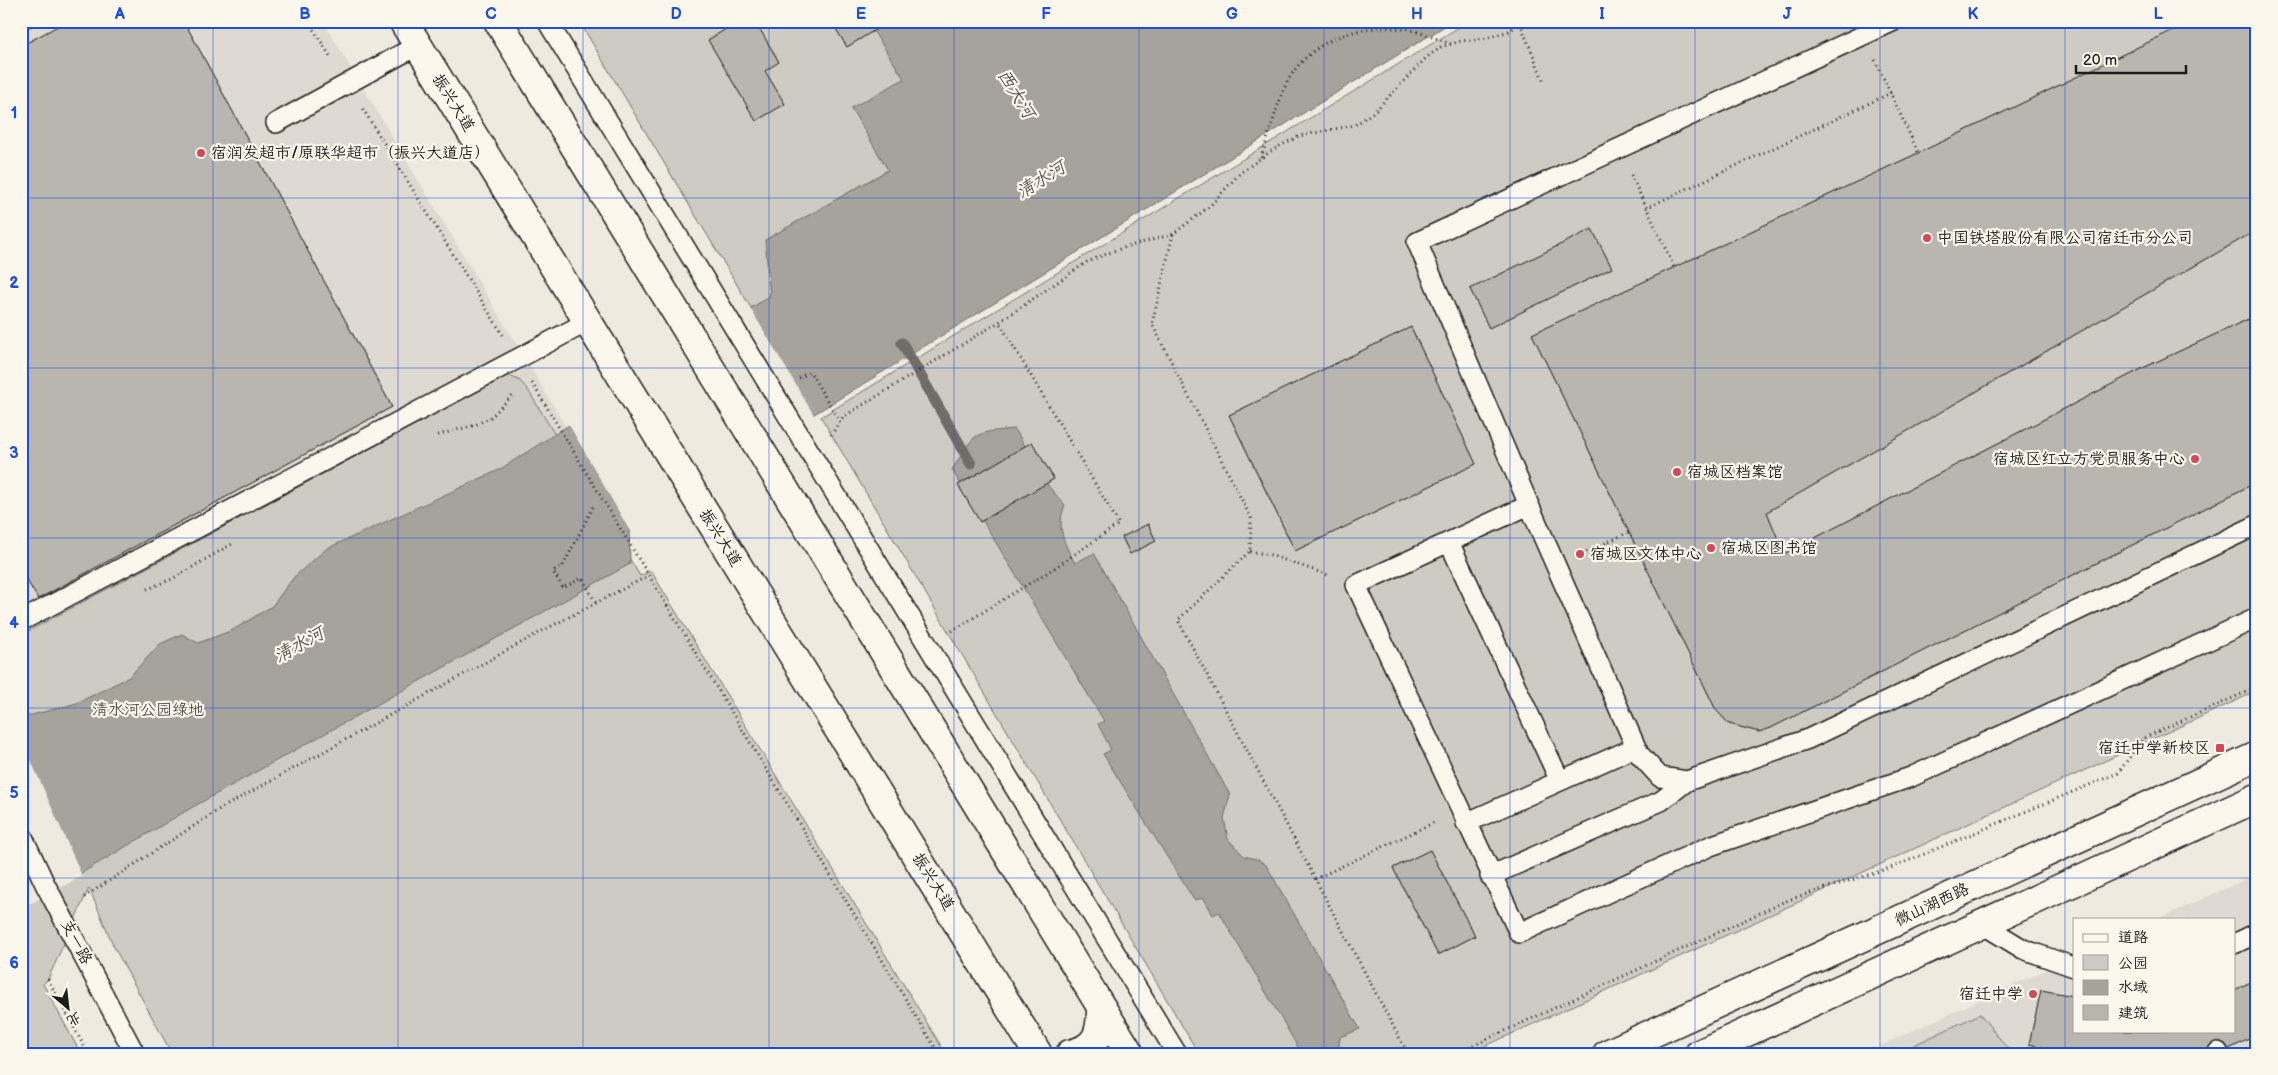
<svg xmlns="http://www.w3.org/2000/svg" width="2278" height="1075" font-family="'Balsamiq Sans','LXGW WenKai TC',sans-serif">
  <rect width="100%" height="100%" fill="#eeeadf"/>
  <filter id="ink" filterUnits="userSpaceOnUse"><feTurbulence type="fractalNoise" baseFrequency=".02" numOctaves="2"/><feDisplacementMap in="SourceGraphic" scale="10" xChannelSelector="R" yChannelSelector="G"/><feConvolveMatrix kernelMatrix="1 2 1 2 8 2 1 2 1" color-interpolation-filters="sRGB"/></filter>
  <g filter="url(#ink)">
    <!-- built -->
    <path fill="#dedad1" d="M21,21H323L566,427L499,470L21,718Z
      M2257,874V1054H1862L2074,957V1031H2234V919H2158Z"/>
    <!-- green -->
    <path fill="#ceccc2" stroke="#75746f" d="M579,21H915L888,170L766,240L770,296L751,308Z
      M1469,21H2257V691L1468,1054H1199L821,417Z
      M508,375L520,381L528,390L640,576L651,571L946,1054H172L114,947L89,888L48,979L43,984L81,1054H21V635Z
      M1980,1014L2008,1049L2030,1054H1895Z"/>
    <!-- water -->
    <path fill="#a6a39d" stroke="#6f6d69" d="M867,21H1453L629,528L630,564L191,808L21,909V718L77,703L129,677L160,644L182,634L198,643L233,630L272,606L294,577L326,549L499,470L770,296L765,240L888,170L851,108L904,79Z
      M1015,429L1049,487L1065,505C1056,527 1064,544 1075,563L1094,553L1230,795L1224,818L1228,839L1244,856L1259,860L1266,865L1360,1029L1340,1037L1338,1054H1302L1219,912L1213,915L1204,898L1194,900L1103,754L1111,750L1098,724L1104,721L952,470C976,432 970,433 1015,429Z"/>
    <!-- pier -->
    <path fill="#eeeadf" d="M749,306L815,417L631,530V533L568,423Z
      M21,738L82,876L21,909Z"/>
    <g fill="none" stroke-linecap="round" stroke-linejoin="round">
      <!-- stream -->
      <path stroke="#6f6d69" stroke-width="11" d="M902,343L971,464"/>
    </g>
    <!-- building -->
    <path fill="#b9b6af" stroke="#1c1c1c" d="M67,21H184L392,407L38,599L25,577L21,579V46Z
      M739,21H755L779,62L765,71L785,104L756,121L708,40Z
      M831,21H890L847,47Z
      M2192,21H2257V230L1767,512L1784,554L2143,368L2257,315V482L1771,728L1759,732L1729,724L1716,710L1532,334L1950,138Z
      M1592,229L1612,268L1489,328L1470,289Z
      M1411,327L1476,464L1295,551L1229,415Z
      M1032,442L1054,479L980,522L958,485Z
      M1148,524L1156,541L1130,554L1122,537Z
      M1430,850L1475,936L1438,955L1393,868Z
      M2257,979V1035L2229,1049L2204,1054H2071L2029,1044L2041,990L2074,996V1031H2234V990Z"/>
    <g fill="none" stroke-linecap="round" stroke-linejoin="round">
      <defs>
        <path id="lane" d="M547,21L1177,1054
          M1894,21L1417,242L1529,505L1639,754L1660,777L1687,781L1808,739L2257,525
          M276,123L418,45
          M1529,505L1356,585L1519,933L1710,846L1911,777L2257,618
          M1449,542L1560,781
          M21,621L587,322
          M1466,823L1636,747
          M21,833L45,884L135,1054
          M1490,876L1661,801L1687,781
          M1982,924L2023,949L2074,967
          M2234,944L2257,933
          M2218,1052L2219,1054"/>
        <path id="secondary" d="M403,21L1038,1054
          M498,21L1130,1054
          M1070,1054C1098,1048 1101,1032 1101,1007
          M1607,1054L2257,756
          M1699,1054L2257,798"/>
      </defs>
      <!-- lane casing -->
      <use href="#lane" stroke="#1c1c1c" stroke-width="22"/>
      <!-- secondary casing -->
      <use href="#secondary" stroke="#1c1c1c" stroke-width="31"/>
      <!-- path -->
      <path stroke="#1c1c1c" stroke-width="3" stroke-dasharray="1 4" stroke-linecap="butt" d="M308,21L332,59
        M1520,23L1544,82
        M21,31L40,21
        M1875,60L1918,152
        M363,109L503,335
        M1261,158C1269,135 1275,111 1284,89C1303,43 1357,22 1404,29C1420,31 1436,39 1451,44
        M1631,175L1674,267
        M1646,208L1891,93
        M1173,234L1152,324L1251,518L1250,551L1178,620L1408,1054
        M799,378L810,372L840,422
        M532,383L939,1054
        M438,435L475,425L491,417L512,396
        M831,435L843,417L999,322L1087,262L1116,250L1173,234L1209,207L1240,173L1274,149L1299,136L1355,125L1375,111L1426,58L1441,47L1461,41L1483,39L1509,31L1523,21
        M593,507L563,566L553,571L563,588L582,578L596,603
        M1250,551L1270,555L1331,576
        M1582,554L1629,532
        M147,589L172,579L232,544
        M952,631L1053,569L1119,524L999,322
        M1315,879L1435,822
        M84,897L220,809L544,630L648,576
        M48,979L88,1054
        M1455,1054L1788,900L1893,867L2118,773L2144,738L2257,687"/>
      <!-- lane -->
      <use href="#lane" stroke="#fbf7ec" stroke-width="19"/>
      <!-- secondary -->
      <use href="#secondary" stroke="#fbf7ec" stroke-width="28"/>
    </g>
  </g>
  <!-- grid -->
  <path fill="none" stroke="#1d4ed8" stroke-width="1" stroke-opacity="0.55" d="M213,21V1054M398,21V1054M583,21V1054M769,21V1054M954,21V1054M1139,21V1054M1324,21V1054M1510,21V1054M1695,21V1054M1880,21V1054M2065,21V1054M21,198H2257M21,368H2257M21,538H2257M21,708H2257M21,878H2257"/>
  <!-- markers -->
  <g fill="#d1495b" stroke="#fbf7ec" stroke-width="2">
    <circle cx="201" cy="153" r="5"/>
    <circle cx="1927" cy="238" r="5"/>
    <circle cx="2195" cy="459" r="5"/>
    <circle cx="1677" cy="472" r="5"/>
    <circle cx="1711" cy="548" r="5"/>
    <circle cx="1580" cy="554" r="5"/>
    <rect x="2215" y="743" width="10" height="10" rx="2.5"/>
    <circle cx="2033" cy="994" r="5"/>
  </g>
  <g text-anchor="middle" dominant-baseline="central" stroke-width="4.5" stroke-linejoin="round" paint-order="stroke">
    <!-- street labels -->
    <g font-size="16" fill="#1c1c1c" stroke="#fbf7ec">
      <text transform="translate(453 103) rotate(58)">振兴大道</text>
      <text transform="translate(720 538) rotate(58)">振兴大道</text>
      <text transform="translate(933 882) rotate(58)">振兴大道</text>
      <text transform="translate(1932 905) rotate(-25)">微山湖西路</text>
      <text transform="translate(76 942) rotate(62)">支一路</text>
    </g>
    <!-- poi labels -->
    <g font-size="16" fill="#1c1c1c" stroke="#fbf7ec" text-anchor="start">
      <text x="211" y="153">宿润发超市/原联华超市（振兴大道店）</text>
      <text x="1937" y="238">中国铁塔股份有限公司宿迁市分公司</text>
      <text x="2185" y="459" text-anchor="end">宿城区红立方党员服务中心</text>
      <text x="1687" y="472">宿城区档案馆</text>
      <text x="1721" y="548">宿城区图书馆</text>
      <text x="1590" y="554">宿城区文体中心</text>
      <text x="2210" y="748" text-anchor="end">宿迁中学新校区</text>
      <text x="2023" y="994" text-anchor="end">宿迁中学</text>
    </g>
    <!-- park labels -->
    <g font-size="16" fill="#51514e" stroke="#fbf7ec">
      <text x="148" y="710">清水河公园绿地</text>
    </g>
    <!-- water labels -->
    <g font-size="18" font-style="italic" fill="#5a5956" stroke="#fbf7ec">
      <text transform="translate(1016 94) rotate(58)">西大河</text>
      <text transform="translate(1041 180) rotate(-32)">清水河</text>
      <text transform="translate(299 645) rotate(-29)">清水河</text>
    </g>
  </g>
  <!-- margin -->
  <rect width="2278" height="1075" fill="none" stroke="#fbf7ec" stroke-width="55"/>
  <!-- legend -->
  <rect x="2073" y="918" width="162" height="115" fill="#fbf7ec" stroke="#a29f99"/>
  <rect x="2083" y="934" width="25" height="8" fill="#fbf7ec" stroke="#a29f99"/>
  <text x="2118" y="942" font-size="15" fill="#1c1c1c">道路</text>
  <rect x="2083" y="955" width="25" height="15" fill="#ceccc2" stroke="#a29f99"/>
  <text x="2118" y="968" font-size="15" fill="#1c1c1c">公园</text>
  <rect x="2083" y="980" width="25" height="15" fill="#a6a39d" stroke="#a29f99"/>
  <text x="2118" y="992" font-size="15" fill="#1c1c1c">水域</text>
  <rect x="2083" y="1005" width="25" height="15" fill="#b9b6af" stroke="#a29f99"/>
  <text x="2118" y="1018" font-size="15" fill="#1c1c1c">建筑</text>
  <!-- north arrow -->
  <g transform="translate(68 1008) rotate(152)" stroke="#fbf7ec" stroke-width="4" paint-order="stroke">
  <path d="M0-4L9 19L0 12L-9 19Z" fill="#1c1c1c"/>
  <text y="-8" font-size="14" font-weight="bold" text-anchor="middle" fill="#1c1c1c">北</text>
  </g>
  <!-- scale -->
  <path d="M2076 65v8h110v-8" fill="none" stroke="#1c1c1c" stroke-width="2.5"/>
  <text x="2083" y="65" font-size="15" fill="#1c1c1c" stroke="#fbf7ec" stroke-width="4" paint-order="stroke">20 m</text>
  <rect x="28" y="28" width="2222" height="1020" fill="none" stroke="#1d4ed8" stroke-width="2"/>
  <g font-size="16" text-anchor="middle" font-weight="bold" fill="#1d4ed8">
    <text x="120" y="19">A</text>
    <text x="305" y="19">B</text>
    <text x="491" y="19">C</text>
    <text x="676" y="19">D</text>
    <text x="861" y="19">E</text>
    <text x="1046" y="19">F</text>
    <text x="1232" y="19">G</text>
    <text x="1417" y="19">H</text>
    <text x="1602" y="19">I</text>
    <text x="1787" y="19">J</text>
    <text x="1973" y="19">K</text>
    <text x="2158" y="19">L</text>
    <text x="14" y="118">1</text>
    <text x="14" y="288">2</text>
    <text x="14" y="458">3</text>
    <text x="14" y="628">4</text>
    <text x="14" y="798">5</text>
    <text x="14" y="968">6</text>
  </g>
</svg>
